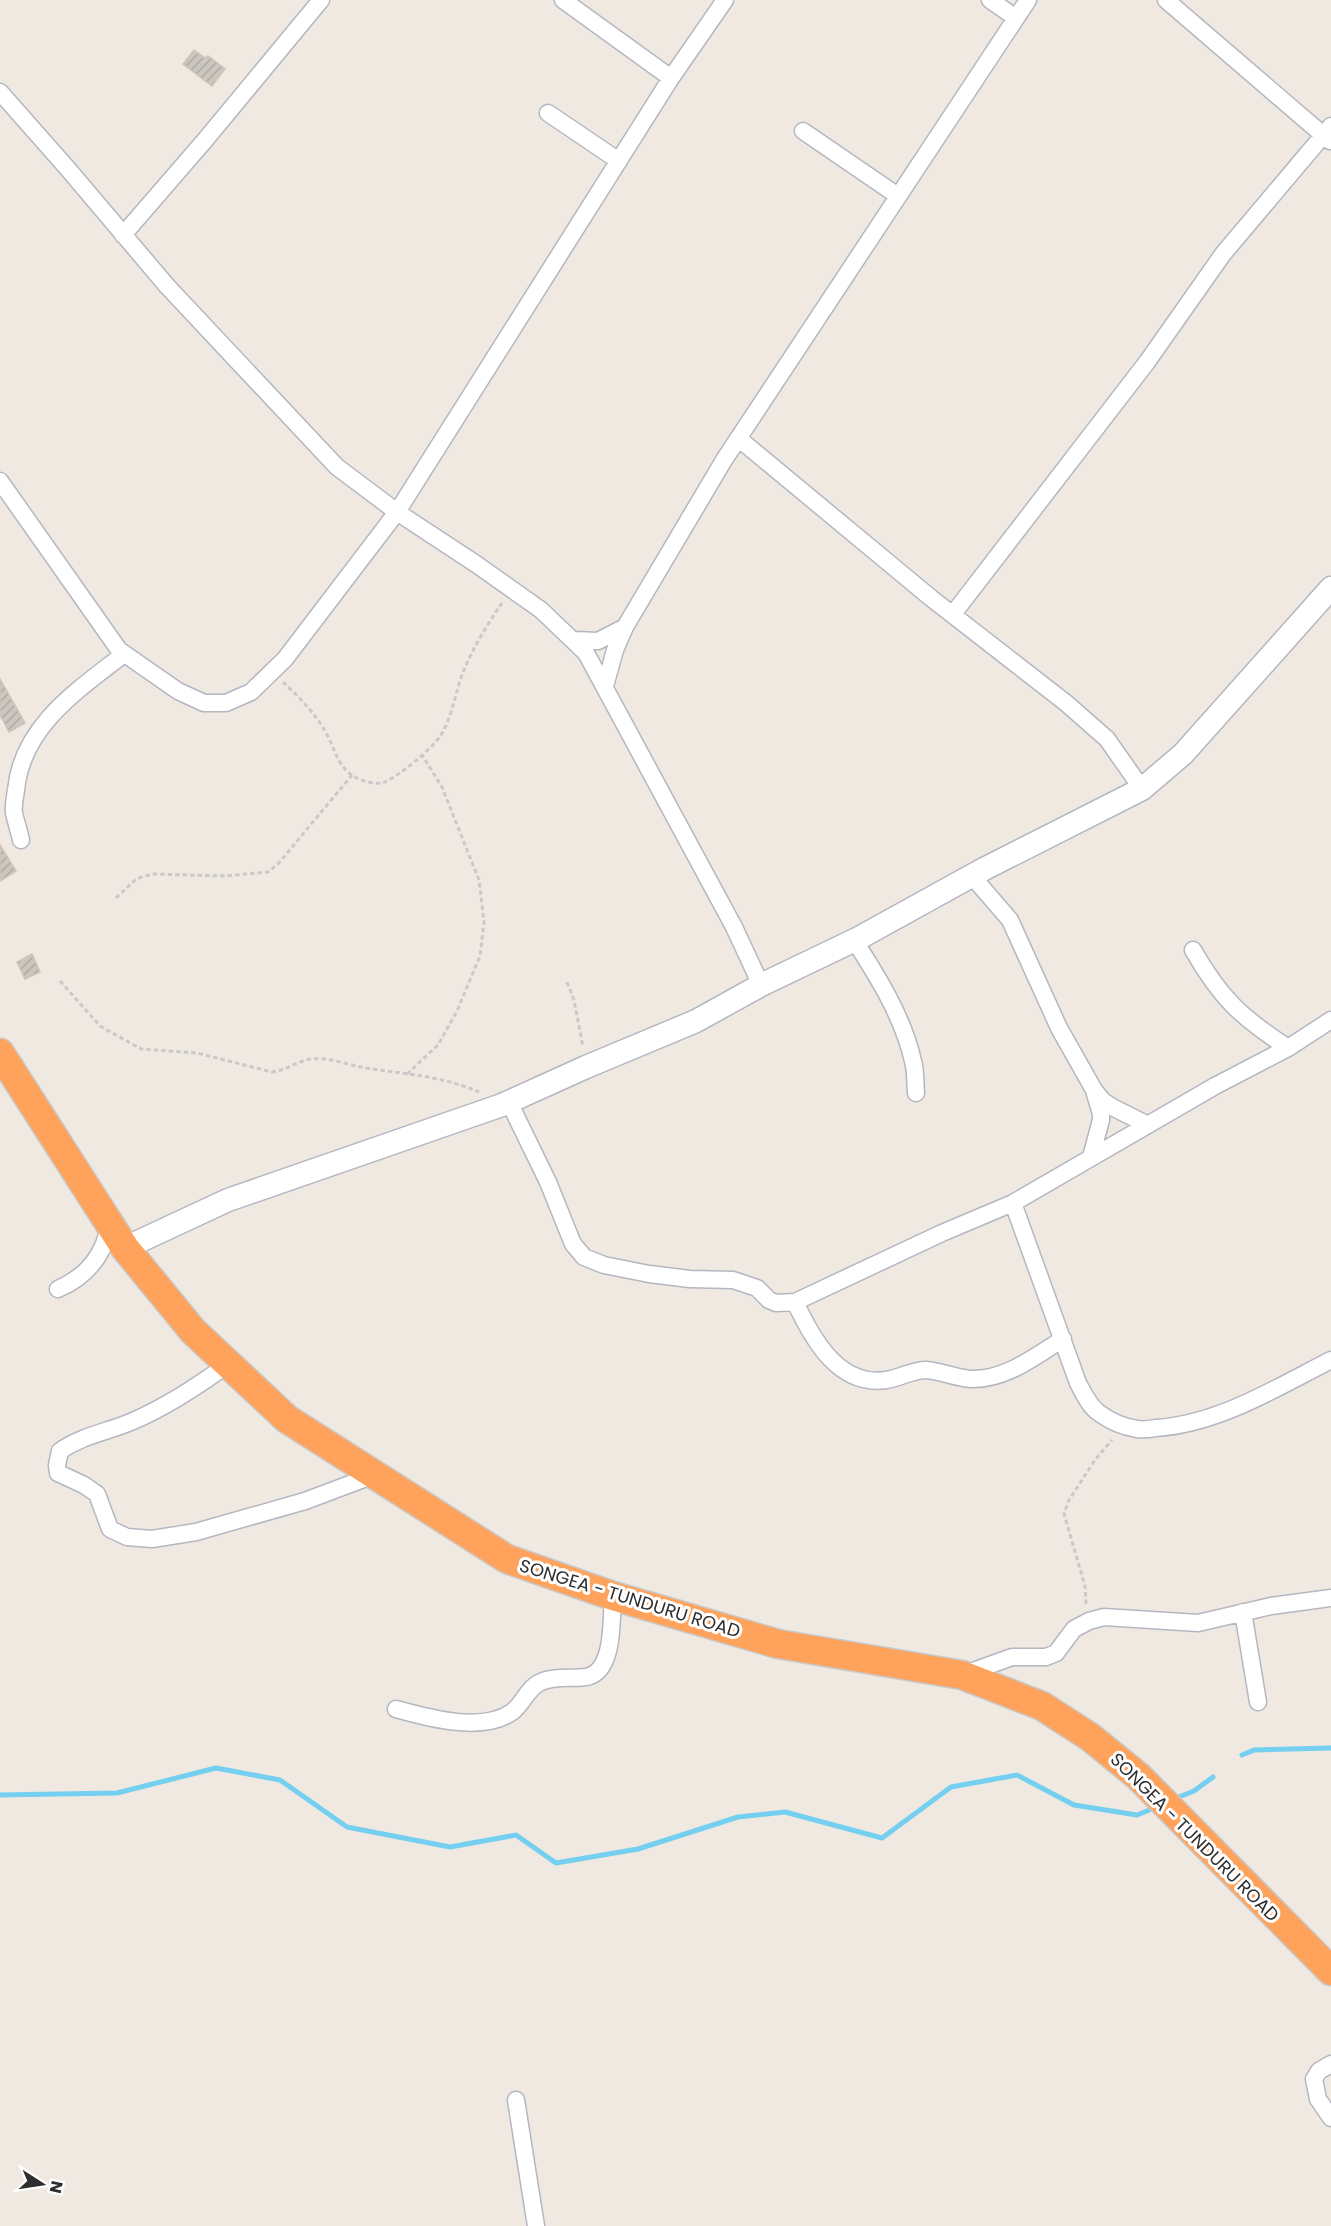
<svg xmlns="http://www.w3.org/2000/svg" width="1331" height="2226" font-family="Poppins,sans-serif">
  <defs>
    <pattern id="building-hatch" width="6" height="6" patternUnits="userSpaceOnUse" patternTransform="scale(1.5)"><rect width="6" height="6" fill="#cbc7bf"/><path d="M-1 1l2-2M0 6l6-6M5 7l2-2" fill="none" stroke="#afaba4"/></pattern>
  </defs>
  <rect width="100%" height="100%" fill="#efe9e1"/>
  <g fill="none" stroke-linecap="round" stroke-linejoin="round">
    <!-- stream -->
    <path stroke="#75cff0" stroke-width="5" d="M1242,1755L1254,1750L1331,1748
      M0,1795L117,1793L216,1768L280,1780L347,1827L450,1847L516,1835L556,1863L638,1849L738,1817L785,1812L882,1838L951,1787L1017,1775L1074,1805L1137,1815L1157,1807
      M1174,1799L1194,1791L1213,1777"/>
  </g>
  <!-- building -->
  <path fill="url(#building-hatch)" stroke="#cbc5ba" stroke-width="1.5" d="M194,50L205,58L208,56L225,69L212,86L183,64Z
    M0,679L25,723L9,732L0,715Z
    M0,845L16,871L0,881Z
    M32,954L40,972L25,979L17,962Z"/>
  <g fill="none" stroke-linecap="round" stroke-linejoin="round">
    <defs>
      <path id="street" d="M563,0L671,78
        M990,0L1016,18
        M1166,0L1330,141
        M0,92L68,169L167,286L337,467L397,512L476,564L541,610L586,653L734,927L761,985
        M548,113L619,161
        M803,131L898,196
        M123,235L206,139L321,0
        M738,438L931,598L1066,703L1107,739L1142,789
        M0,481L119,650L178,691L204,703H226L251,692L285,659L397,512L671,78L725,0
        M953,614L1147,362L1223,254L1331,126
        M574,640L598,641L625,627
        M605,686L615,650L625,627L724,460L1028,0
        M21,840C19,831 16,822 14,813C13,806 15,797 16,790C22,726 78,690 124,654
        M972,876L1010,920L1059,1028L1094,1090L1103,1101L1114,1108L1148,1125
        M854,940C878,977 903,1017 913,1061C916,1071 915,1083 916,1093
        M1193,950C1221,999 1241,1017 1288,1048
        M509,1102L548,1182L573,1244L584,1257L604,1265L649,1274L690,1279L733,1280L757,1288L769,1300L776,1303L795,1302L942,1233L1013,1203L1215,1086L1288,1048L1331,1020
        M1091,1157L1101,1120V1114L1095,1094
        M1013,1203L1078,1383C1084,1394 1089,1406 1099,1413C1110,1421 1124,1427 1137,1429C1143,1430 1150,1429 1156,1428C1218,1424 1276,1388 1331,1360
        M58,1289C86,1277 106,1254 109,1223
        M795,1302C812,1338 838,1387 886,1380C900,1378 912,1370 926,1370C941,1371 956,1378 971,1379C1006,1380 1035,1356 1063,1339
        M228,1364C198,1386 168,1406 133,1421C108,1432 83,1435 60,1451L57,1465L58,1473L84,1485L97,1494L110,1529L127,1537L152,1539L196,1532L305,1501L374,1475
        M1243,1612L1258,1702
        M962,1675L1012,1657H1046L1056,1653L1074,1629L1089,1621L1104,1617L1198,1623L1271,1606L1331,1598
        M396,1709C429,1718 482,1733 512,1712C523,1704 528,1687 541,1682C554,1676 572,1679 586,1677C615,1672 611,1619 613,1596
        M1331,2064L1319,2071L1314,2079L1318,2099L1331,2118
        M516,2100L536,2226"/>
      <path id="secondary" d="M125,1248L228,1200L502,1105L586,1067L696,1021L761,985L859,938L984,869L1142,789L1183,754L1331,588"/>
      <path id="highway" d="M0,1053L125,1248L193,1331L287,1419L507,1559L613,1596L778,1644L962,1675L1042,1706L1090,1737L1138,1776L1331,1971"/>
    </defs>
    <!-- street casing -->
    <use href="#street" stroke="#b4b7c1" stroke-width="19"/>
    <!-- secondary casing -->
    <use href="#secondary" stroke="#b4b7c1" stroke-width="25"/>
    <!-- highway casing -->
    <use href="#highway" stroke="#c9c9c9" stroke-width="31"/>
    <!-- path -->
    <path stroke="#c9c9c9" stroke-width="3" stroke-dasharray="4.5 3" stroke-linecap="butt" d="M283,682C298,696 315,713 325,731C334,746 336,762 350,774C358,780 376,786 385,782C400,775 432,749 441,735C452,717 455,694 462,675C472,649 487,625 502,603
      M116,898L136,879L152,874L225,876L268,872L278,864L352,775
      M60,981L100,1026L141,1049L197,1053L272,1072C287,1070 297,1061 311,1059C329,1057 348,1065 366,1068C404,1074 443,1076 479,1092
      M567,982L574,1000L583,1047
      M407,1074L438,1045L457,1011L480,956L484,922L479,880L442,787L422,755
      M1086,1604L1085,1586L1064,1514L1069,1500L1095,1460L1112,1440"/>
    <!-- street -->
    <use href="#street" stroke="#fff" stroke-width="16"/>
    <!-- secondary -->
    <use href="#secondary" stroke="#fff" stroke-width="22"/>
    <!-- highway -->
    <use href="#highway" stroke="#ffa35c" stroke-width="28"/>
  </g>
  <g text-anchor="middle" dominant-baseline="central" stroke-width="6" stroke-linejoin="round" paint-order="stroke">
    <!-- street labels -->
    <g font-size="18" fill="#2e2e2e" stroke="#fff">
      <text transform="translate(630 1598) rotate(17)">SONGEA - TUNDURU ROAD</text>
      <text transform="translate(1195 1837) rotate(45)">SONGEA - TUNDURU ROAD</text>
    </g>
  </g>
  <!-- north arrow -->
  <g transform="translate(42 2184) rotate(102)" stroke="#ffffff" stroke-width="4.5" paint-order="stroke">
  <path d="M0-4.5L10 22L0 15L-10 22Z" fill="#2e2e2e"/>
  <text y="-9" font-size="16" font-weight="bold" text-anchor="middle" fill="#2e2e2e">N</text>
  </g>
</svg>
